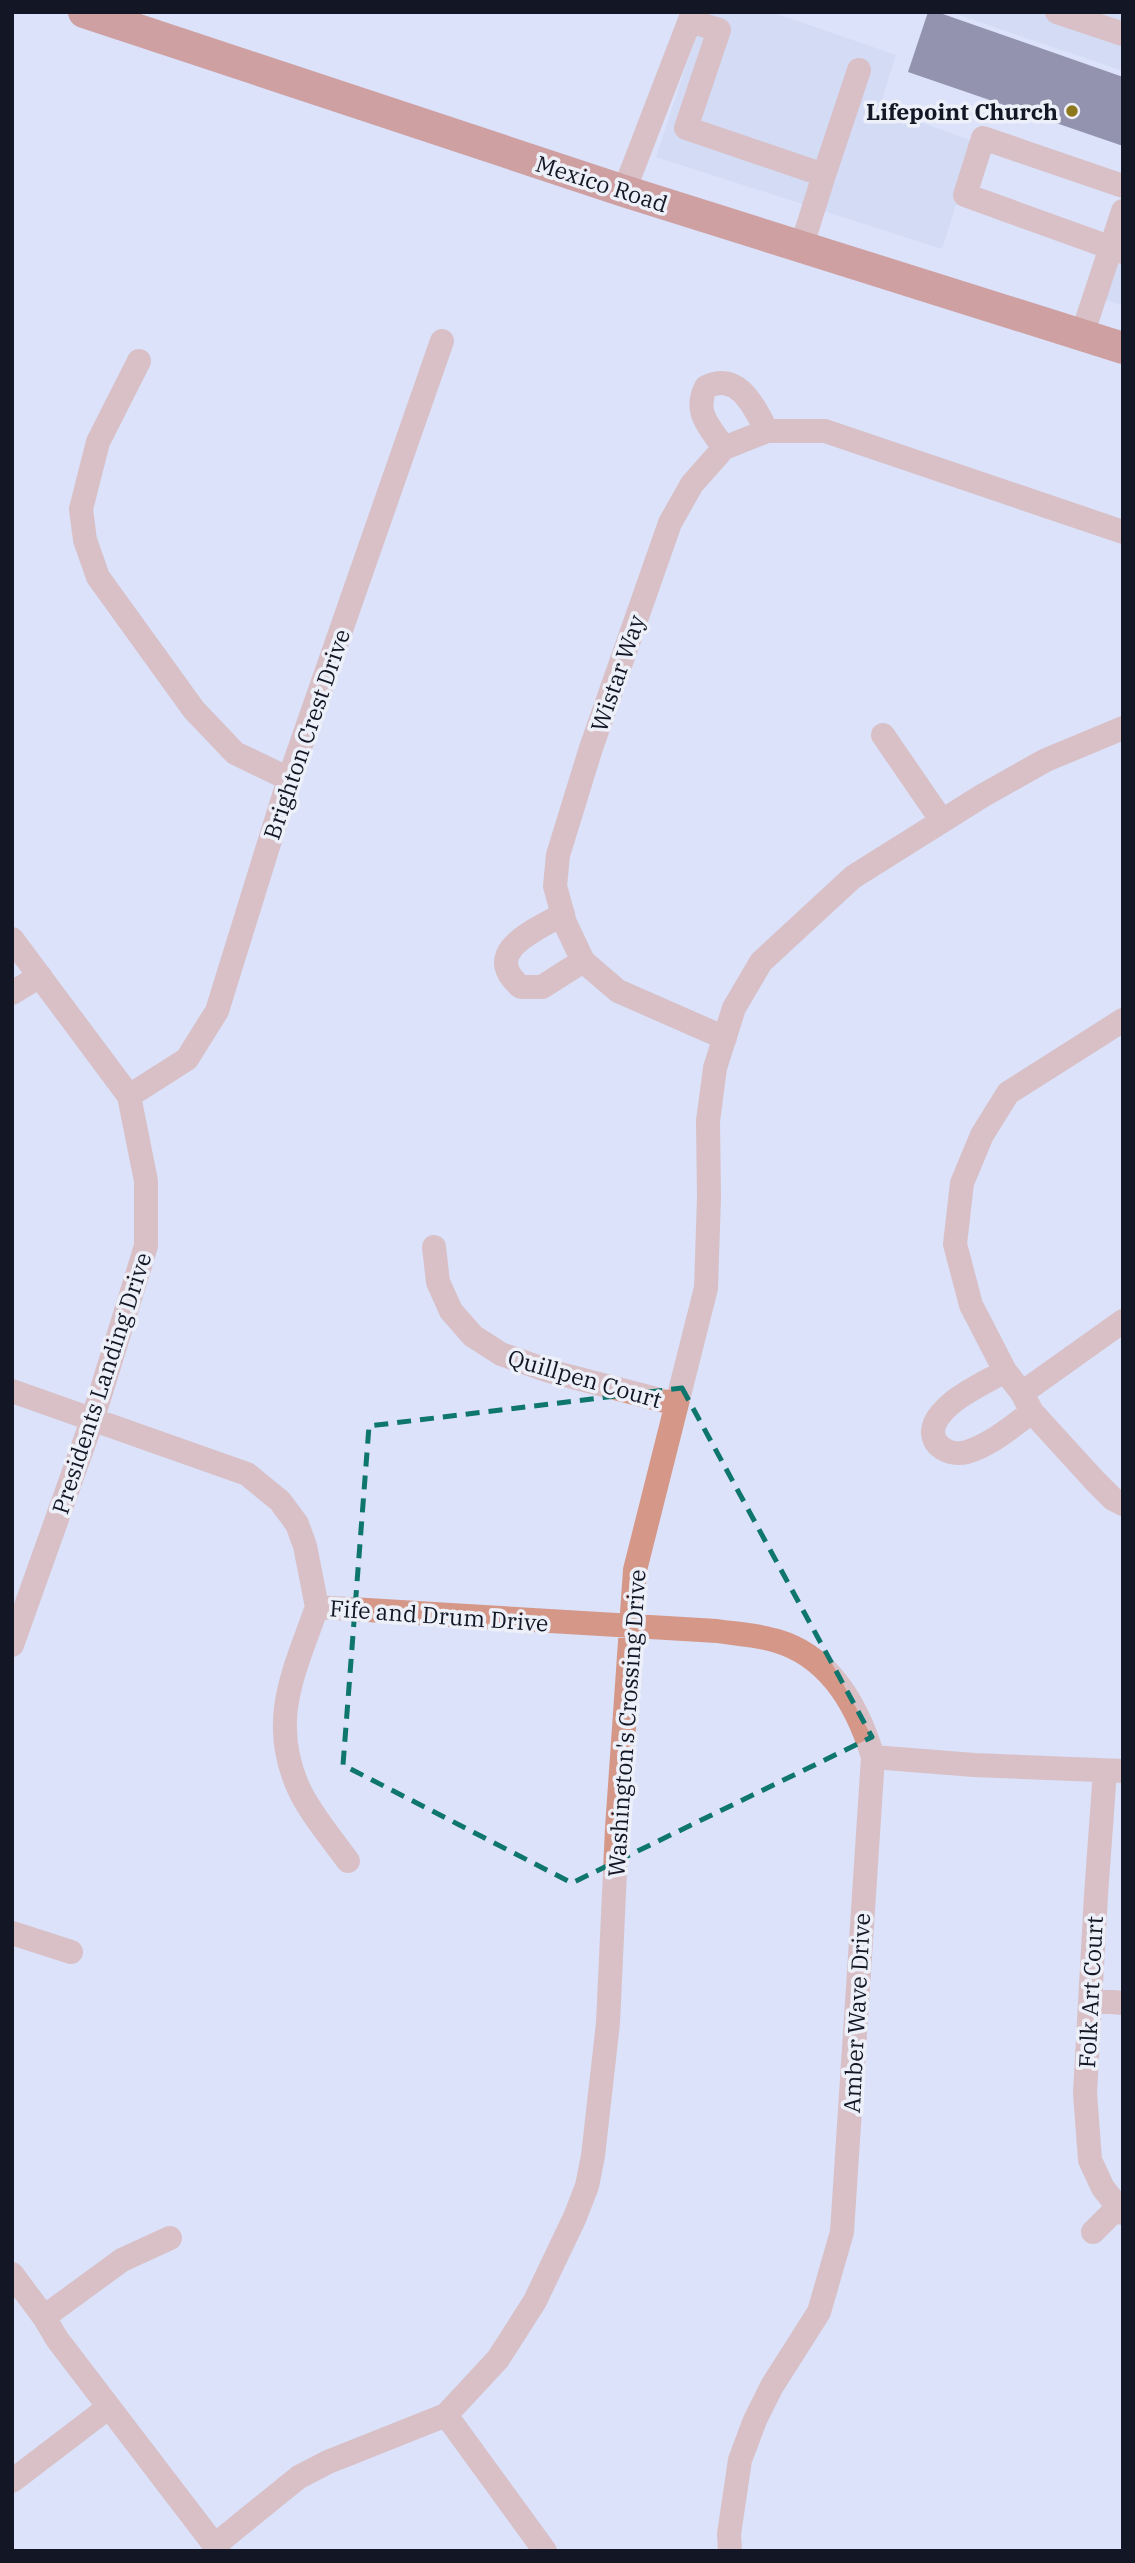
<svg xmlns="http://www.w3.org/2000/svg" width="1135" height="2563" font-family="'IBM Plex Serif',serif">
  <rect width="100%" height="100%" fill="#dbe2fa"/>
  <!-- built -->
  <path fill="#cbd2ef" d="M704,12H771L896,55L879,108L976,142L942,249L656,157Z
    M950,12H1123V71Z
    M1123,241V305L1104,300Z"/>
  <!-- building -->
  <path fill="#3d3455" d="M928,12H937L1123,77V146L908,72Z"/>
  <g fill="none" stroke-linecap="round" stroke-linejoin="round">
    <!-- minor -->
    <path stroke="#d59888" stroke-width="24" d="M1057,12L1123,34
      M690,21L719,30L686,128L824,175L801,248
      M824,175L859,70
      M1123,186L983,138L965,195L1123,252
      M624,191L693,12
      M1082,335L1123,211
      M139,361L98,442L81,509L85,540L98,577L194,710L235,753L289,779
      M724,448C710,427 693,413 706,387C739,371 754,407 767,431
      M883,735L942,821
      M563,914C536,930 479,952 521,987H542L583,961
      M12,939L129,1096L146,1181V1246L93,1418L12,1645
      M12,993L40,976
      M1123,1020L1008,1093L982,1135L962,1183L955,1244L971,1305L1005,1371L1022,1393L1032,1412L1095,1481L1113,1499L1123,1504
      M725,1038L618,991L583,961L565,923L555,886L558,855L591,748L670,523L692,484L724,448L767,431H825L1123,532
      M129,1096L187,1059L217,1011L289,779L442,341
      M434,1247L438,1282L451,1311L473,1336L501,1354L549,1371L676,1404
      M1005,1371C988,1381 968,1390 953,1402C947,1407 938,1416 935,1423C926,1444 949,1457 967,1452C991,1445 1012,1426 1032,1412
      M12,1391L247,1474L280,1501L297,1524L305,1546L317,1607L717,1631C737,1634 758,1635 777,1641C831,1657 858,1707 873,1757L842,2232L819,2312L772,2386L755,2420L740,2460L729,2534L730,2551
      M1022,1393L1123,1321
      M317,1607C294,1672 268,1721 299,1789C310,1813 332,1839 348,1861
      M873,1757L974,1765L1123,1771
      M1105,1771L1096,1895L1085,2093L1090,2160L1103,2188L1123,2213
      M12,1933L71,1952
      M1091,2000L1123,2003
      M1093,2232L1118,2207
      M12,2274L44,2317L57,2339L219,2551
      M44,2317L122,2260L170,2238
      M446,2415L545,2551
      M12,2481L109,2407
      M215,2545L299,2477L328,2462L446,2415L498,2359L535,2301L575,2217L587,2186L593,2156L608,2023L617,1828L635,1570L706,1288L709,1197L708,1121L715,1068L734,1008L761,962L853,877L982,796L1046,760L1123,728"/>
    <!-- major -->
    <path stroke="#bf5138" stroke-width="32" d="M84,12L624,191L1123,348"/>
  </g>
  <!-- marked area -->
  <path d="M0 0H1135V2563H0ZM682,1388L872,1737L572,1883L343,1765L369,1426Z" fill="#dbe2fa" fill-opacity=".55" fill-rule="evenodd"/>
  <path fill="none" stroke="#0f766e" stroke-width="5" stroke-dasharray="14 9" stroke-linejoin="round" d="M682,1388L872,1737L572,1883L343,1765L369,1426Z"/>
  <!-- markers -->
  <circle fill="#8e781e" stroke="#edf0f8" stroke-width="2.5" cx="1072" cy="111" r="7"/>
  <g text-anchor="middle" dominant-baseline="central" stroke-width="7" stroke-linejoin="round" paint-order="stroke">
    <!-- poi labels -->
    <g font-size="23" font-weight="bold" fill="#131624" stroke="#edf0f8" text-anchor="end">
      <text x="1058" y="111">Lifepoint Church</text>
    </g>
    <!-- street labels -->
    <g font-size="23" fill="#131624" stroke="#edf0f8">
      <text transform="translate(602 183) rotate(18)">Mexico Road</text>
      <text transform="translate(617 673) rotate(-71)">Wistar Way</text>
      <text transform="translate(306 734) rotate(-71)">Brighton Crest Drive</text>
      <text transform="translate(585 1378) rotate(16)">Quillpen Court</text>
      <text transform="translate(101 1383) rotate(-72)">Presidents Landing Drive</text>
      <text transform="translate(439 1615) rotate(4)">Fife and Drum Drive</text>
      <text transform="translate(626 1723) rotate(-86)">Washington's Crossing Drive</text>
      <text transform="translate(1090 1992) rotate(-87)">Folk Art Court</text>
      <text transform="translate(856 2013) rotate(-87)">Amber Wave Drive</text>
    </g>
  </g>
  <!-- border -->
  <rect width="1135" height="2563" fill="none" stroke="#131624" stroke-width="28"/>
</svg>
